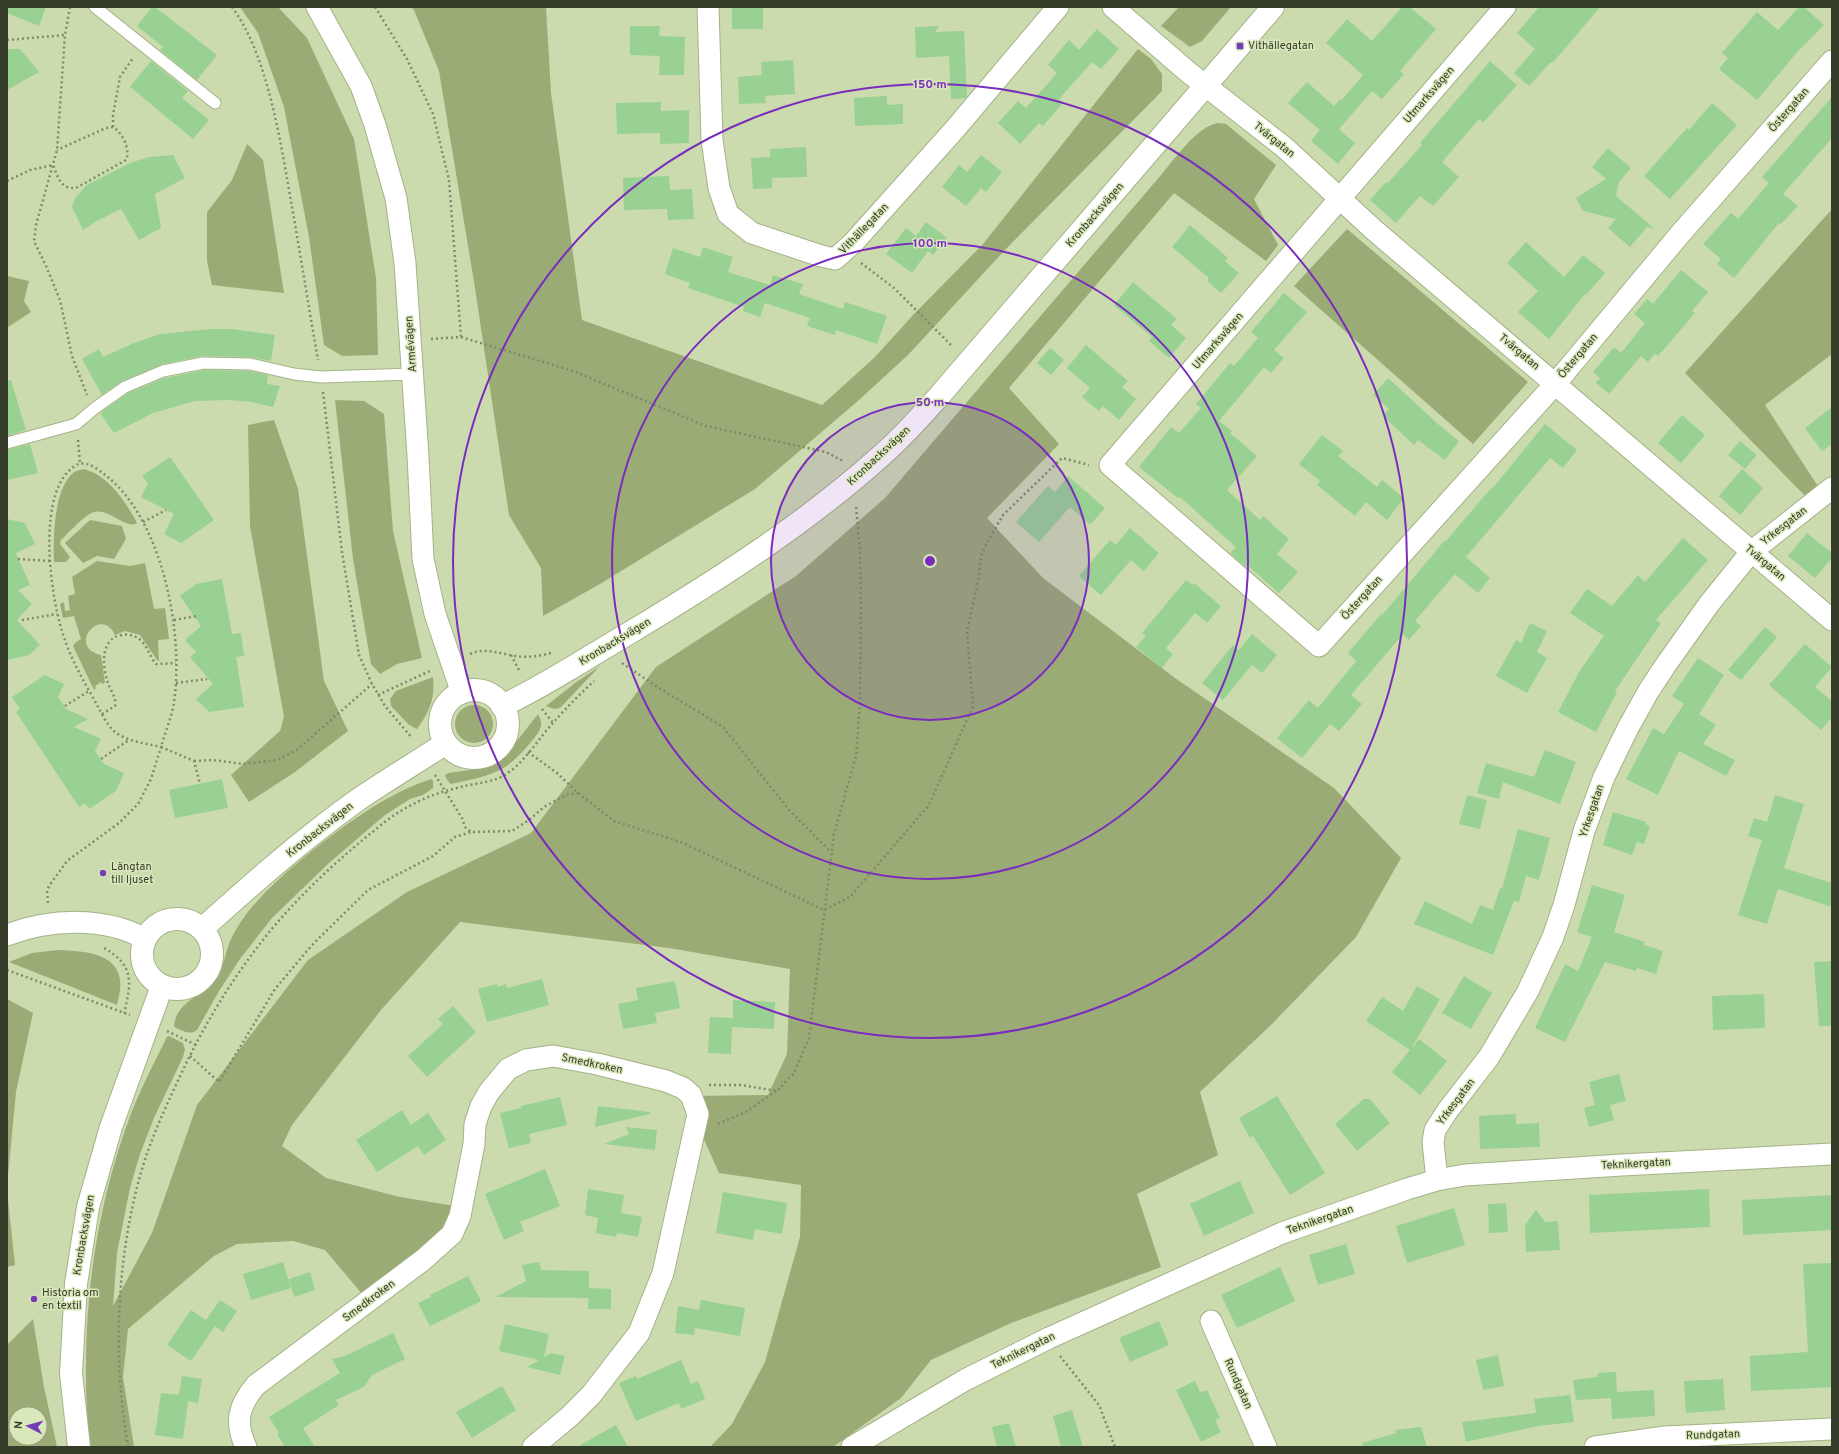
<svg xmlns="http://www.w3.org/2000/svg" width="1839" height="1454" font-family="Overpass,sans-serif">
  <rect width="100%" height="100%" fill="#ccdbae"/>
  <!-- green -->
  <path fill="#9bab75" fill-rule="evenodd" d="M240,7H278L307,38L354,139L376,278L378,355L342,356L324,345L309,237L284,107L258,33Z
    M411,7H546L551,93L582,320L822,405L875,357L914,314L983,244L1138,49L1151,59L1162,74V91L1004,251L909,354L859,400L755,489L600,584L543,616L541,568L509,515L475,288L439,71L414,10Z
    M1179,7H1231L1202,41L1190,47L1161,26Z
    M1218,123L1226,124L1276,165L1254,199L1278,245L1266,261L1174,193L1009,388L1059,444L987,518L1043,578L1175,678L1334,788L1401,858L1356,937L1272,1024L1200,1092L1218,1155L1137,1194L1161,1267L1011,1323L931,1360L901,1398L833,1447H710L732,1424L765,1362L800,1237L801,1185L719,1173L697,1124L691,1096L768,1095L787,1054L790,969L669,948L460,922L381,1010L292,1125L282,1146L326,1178L400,1197L461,1207L450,1233L368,1301L325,1250L293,1241L237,1244L214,1256L128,1329L123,1377L134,1447H91C87,1423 86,1399 86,1375C85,1285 100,1195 132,1111C142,1086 155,1061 167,1037L169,1036L183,1043L185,1050L183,1057L154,1118L140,1154L130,1188L117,1253L113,1306L152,1233L197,1105L308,960L407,892L531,833L656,667L796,576L885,498L1161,175C1175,159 1197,126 1218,123Z
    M247,144L263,160L284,293L212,285L207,261V212L232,180Z
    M1832,209V354L1765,405L1823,494L1812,503L1685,373Z
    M1347,229L1528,382L1473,444L1294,286Z
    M7,276L29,281L24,301L31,312L8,327Z
    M335,400L364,401L384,414L393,531L422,658L397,664L380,674L371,664L353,559Z
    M274,420L298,489L324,681L348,731L295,772L249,802L231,775L280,731L284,717L250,526L248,425Z
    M84,469C109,476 126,502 137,523C126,530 109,508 94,512C84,515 69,533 61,540L60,544L70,557L66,562H54C53,538 54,494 70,476C74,471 79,470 84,469Z
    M90,520L122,526L126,539L114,559L97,556L83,563L65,543Z
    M97,561L130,566L145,563L154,609L165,608L169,639L158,640L159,661L157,660L140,635L125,631L115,635C101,605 66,647 101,655L105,683L102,684L101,682L95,686L96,688L94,690L73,646L75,643L81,639L74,616L63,618L60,604L64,602L65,611L70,610L68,596L75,594L72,577Z
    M600,666L560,708L554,709L546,706L575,683Z
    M433,677C435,699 430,711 417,729L409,725L391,706L390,699L396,691Z
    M455 724a19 19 0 1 1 38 0a19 19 0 1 1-38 0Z
    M538,714C540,718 542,721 541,726C539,736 514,762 505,767C489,777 469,780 451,784L447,780L445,775L449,773L485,768L502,760Z
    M431,779L433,781V788L423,795L410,799L385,815L329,863L272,918L240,959L219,991L197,1030C189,1036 182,1030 174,1027C175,1002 203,996 216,978C223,968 224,959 228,947C232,935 239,924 247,913C263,893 283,875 303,858C342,827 383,795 431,779Z
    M58,950C81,951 117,952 120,980C121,989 119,997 117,1005L9,962L32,953Z
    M7,999L33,1013L16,1092L7,1187Z
    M7,1190L15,1265L7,1267Z
    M33,1319L44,1387L57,1447H7V1345ZM16,1414H40V1438H16Z"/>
  <!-- building -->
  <path fill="#98d192" d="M7,7H46L39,26L7,13Z
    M152,7H155L217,55L197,80L160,50L163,47L137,26Z
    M732,7H763V29H732Z
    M1402,7H1410L1436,29L1400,71L1404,74L1382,99L1372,91L1339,129L1355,143L1338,164L1311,141L1320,130L1288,103L1307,82L1334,106L1340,99L1341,101L1363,75L1326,43L1347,19L1372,41Z
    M1539,7H1600L1562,52L1552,63L1551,62L1529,86L1514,73L1535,49L1517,33Z
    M1799,7H1804L1824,25L1798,51L1757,100L1719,69L1728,58L1722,53L1757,12L1778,30Z
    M630,26H660L659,36L685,37L684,75H659L660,56L630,55Z
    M939,26L935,32L964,31L967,97L965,98L951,99L949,56L916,58L915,27Z
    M1097,29L1119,49L1101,69L1092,62L1059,99L1063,103L1043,126L1039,123L1020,144L998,123L1018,101L1026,108L1057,73L1048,65L1069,40L1079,50Z
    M7,49H20L39,72L7,90Z
    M793,60L795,94L765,96L766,103L739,104L738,77L762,75L761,62Z
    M151,61L188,91L182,98L209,120L193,139L130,87Z
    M1490,61L1517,85L1483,123L1479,119L1442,162L1459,177L1433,206L1420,196L1396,223L1370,200L1386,182L1388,183L1422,145L1420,143Z
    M887,96V105L903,104V124L855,126L854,98Z
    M1832,97V138L1783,194L1798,206L1781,224L1779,223L1734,278L1717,264L1721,259L1703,244L1731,213L1738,219L1769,183L1762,177Z
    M661,102V111L689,110V143L660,144V133L617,134L616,103Z
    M1712,103L1737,125L1670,199L1644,176L1687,128L1689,130Z
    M806,147L807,177L772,178V188L753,189L751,158L770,157V149Z
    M1608,148L1631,168L1619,182L1616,196L1655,229L1647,227L1630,247L1608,228L1616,219L1583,211L1576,198L1606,179L1592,167Z
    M173,155L185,178L155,194L161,228L139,240L121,209L95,222L83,230L72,207L75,198L87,185L130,163L149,157Z
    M981,155L1002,172L986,192L981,188L966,206L942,187L959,165L967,172Z
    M669,176L670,190L692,189L694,219L668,220L667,209L624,210L623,178Z
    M926,222L947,238L933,255L928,251L912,273L886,254L906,228L916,236Z
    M1190,225L1228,258L1225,261L1239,273L1221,293L1207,281L1209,278L1172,247Z
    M1526,242L1564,277L1583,255L1605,273L1586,295L1585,294L1549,339L1518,312L1538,291L1507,263Z
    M703,247L733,257L728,272L770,285L773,275L803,284L799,294L843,309L845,302L887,316L877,344L836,330L835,335L807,326L810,318L765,303L760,317L743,311L744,307L688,288L690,283L665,274L673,248L700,257Z
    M1681,270L1708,292L1692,311L1695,313L1658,356L1655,353L1648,362L1641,356L1609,394L1596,383L1600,378L1593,372L1614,347L1621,353L1645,323L1634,314L1647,299L1653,304Z
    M1133,282L1177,319L1171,325L1186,338L1169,358L1149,341L1152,337L1114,305Z
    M1284,293L1307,312L1274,350L1284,358L1271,373L1264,367L1219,421L1232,431L1230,433L1257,456L1227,490L1260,520L1263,516L1289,539L1277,554L1298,572L1279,593L1247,565L1246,567L1230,553L1236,547L1180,497L1178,498L1139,467L1171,427L1179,433L1201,408L1196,404L1230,363L1234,366L1258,338L1251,332Z
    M211,329H232L275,335L271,361L250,357L202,356L160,365L122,381L102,395L82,359L99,349L103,357L134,343L160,334Z
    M1086,345L1128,381L1122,387L1136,399L1119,420L1103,406L1099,411L1082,397L1090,388L1067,368Z
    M1050,348L1064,360L1051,375L1037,363Z
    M204,370L249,371L268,375L267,384L280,386L273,407L251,402L229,400L195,401L153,413L114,433L100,413L128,393L165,378Z
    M1388,378L1438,424L1459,441L1445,460L1418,440L1414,445L1383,416L1389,409L1373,395Z
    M11,380L26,430L7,436V381Z
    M1832,407V444L1822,451L1805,428Z
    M1682,415L1705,435L1681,463L1658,443Z
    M1545,424L1577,450L1563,468L1550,458L1466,557L1490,578L1478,593L1455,574L1415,621L1421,626L1409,640L1403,634L1351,695L1362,704L1339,731L1330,724L1302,758L1277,738L1309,700L1318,708L1356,661L1348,653L1382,613L1383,614L1445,540L1446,541L1491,488L1492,489Z
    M1322,435L1343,451L1338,456L1377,487L1382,480L1404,498L1387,520L1366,502L1355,516L1317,485L1320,481L1299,464Z
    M1740,441L1757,455L1745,469L1728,455Z
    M30,444L38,473L7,480V450Z
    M170,457L214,520L181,543L164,534L174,514L141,497L148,484L142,476Z
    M1742,469L1763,488L1740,515L1719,496Z
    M1068,476L1105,508L1090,525L1070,507L1039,542L1016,522L1048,486L1055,492Z
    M7,519L25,523L35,544L16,553L30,585L18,590L32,604L17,620L40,645L29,655L7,660Z
    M1130,528L1159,553L1144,571L1131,560L1101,595L1079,576L1110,540L1116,545Z
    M1807,533L1832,553V558L1815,578L1788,556Z
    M1683,538L1708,560L1656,620L1661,623L1615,691L1617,692L1596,732L1558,712L1579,672L1604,636L1570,613L1587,589L1612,606L1638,575L1645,582Z
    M222,579L232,634L241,633L244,656L236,657L244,707L209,712L196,699L213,684L190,657L196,652L185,640L201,626L180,596L196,584Z
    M1186,580L1192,585L1194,583L1221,606L1207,623L1195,613L1166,648L1173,654L1162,668L1136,647L1146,636L1142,633Z
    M1530,623L1547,631L1537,652L1547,658L1527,693L1496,676L1516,640L1521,643Z
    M1765,627L1777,637L1741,680L1728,670Z
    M1252,634L1277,655L1262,673L1252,665L1223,700L1202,683L1233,645L1239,650Z
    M1805,644L1832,667L1815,687L1832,701V717L1821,730L1769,685Z
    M1698,658L1724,675L1699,714L1716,725L1703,744L1735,760L1726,776L1679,751L1658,795L1626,779L1653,728L1664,734L1684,704L1672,696Z
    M45,675L64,684L58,697L66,709L88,719L74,727L101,739L95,751L104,764L124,773L116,791L89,809L85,803L79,807L16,712L20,709L12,697Z
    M1545,750L1576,762L1560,804L1503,782L1499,799L1477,793L1486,763L1534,777Z
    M222,779L228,808L175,818L169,790Z
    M1467,795L1487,800L1480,829L1459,824Z
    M1775,795L1804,804L1784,868L1832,883V907L1778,889L1767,924L1738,915L1762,840L1748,836L1754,818L1767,822Z
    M1613,812L1646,822L1645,824L1650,826L1644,844L1637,842L1632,855L1603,845Z
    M1518,829L1550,838L1539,880L1526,876L1519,902L1514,901L1493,955L1414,924L1425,901L1472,924L1480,905L1493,910L1500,888L1502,889Z
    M1592,885L1625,895L1614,932L1645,942L1644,945L1663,951L1656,974L1637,968L1636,971L1605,962L1565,1042L1535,1028L1565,964L1578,971L1592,937L1577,932Z
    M1832,961V1026H1819L1814,962Z
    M1464,976L1492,993L1471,1029L1442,1013Z
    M542,979L549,1005L487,1022L478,989L497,984V987L506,984L507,988Z
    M675,981L680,1008L655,1013L657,1023L623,1029L618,1004L638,1000L636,988Z
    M1417,986L1440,999L1411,1049L1419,1039L1447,1061L1420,1095L1392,1072L1410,1050L1366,1021L1382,997L1403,1011Z
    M1764,994L1765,1028L1713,1030L1712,996Z
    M733,1000L775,1002L774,1029L732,1027L731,1054L708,1053L710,1017L733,1018Z
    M453,1006L476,1032L427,1077L408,1056L443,1024L438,1019Z
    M1619,1074L1626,1101L1610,1105L1614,1120L1589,1127L1584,1108L1595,1105L1589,1082Z
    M1277,1096L1325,1173L1290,1195L1253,1136L1250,1138L1239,1118Z
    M560,1097L567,1125L529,1134L531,1143L509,1148L500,1113L521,1108V1106Z
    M1364,1099H1370L1390,1123L1357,1151L1335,1124Z
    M598,1106L650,1112V1114L595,1127Z
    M402,1110L411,1125L428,1113L446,1140L424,1155L418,1146L377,1172L356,1140Z
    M1516,1114V1124L1539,1123L1540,1147L1480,1149L1479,1116Z
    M626,1127L657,1130L655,1150L604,1144L629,1134Z
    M545,1169L560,1206L520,1222L524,1231L504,1240L485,1194Z
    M1240,1181L1254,1213L1204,1236L1190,1204Z
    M588,1189L624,1195L621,1213L642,1217L638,1237L617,1233L616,1237L596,1233L598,1218L585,1215Z
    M1709,1189L1710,1227L1590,1233L1589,1195Z
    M723,1192L787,1203L782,1234L755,1229L753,1240L716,1233Z
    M1832,1195V1230L1743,1235L1742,1200Z
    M1506,1203L1508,1232L1489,1233L1488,1204Z
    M1454,1208L1465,1245L1407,1263L1396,1226Z
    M1536,1210L1545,1222L1558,1221L1560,1250L1526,1252L1525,1225Z
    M1346,1244L1355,1274L1318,1285L1309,1255Z
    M283,1262L291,1288L251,1300L243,1274Z
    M539,1262L541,1270L589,1271V1298L496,1297L526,1281L522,1265Z
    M1832,1263V1387L1751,1391L1750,1356L1808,1352L1803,1264Z
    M1280,1267L1295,1301L1237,1328L1221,1295Z
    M310,1272L315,1290L294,1297L289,1279Z
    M468,1276L481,1301L430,1326L418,1303L431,1297L430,1295Z
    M589,1288L611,1289V1309H588Z
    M220,1300L237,1311L223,1332L215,1326L191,1361L167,1345L191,1310L212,1324L206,1320Z
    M701,1300L745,1308L740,1336L695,1328L694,1335L675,1333L678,1306L699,1310Z
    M1159,1321L1169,1345L1130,1362L1119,1338Z
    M505,1324L549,1334L544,1357L551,1353L565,1356L560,1375L527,1367L539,1360L499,1351Z
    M393,1333L405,1359L372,1375L364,1387L336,1400L339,1405L303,1428L315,1447H285L277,1434L279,1433L269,1417L340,1373L332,1359L345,1356Z
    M1498,1355L1504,1386L1483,1390L1476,1360Z
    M681,1360L691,1384L698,1381L705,1399L681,1409L679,1403L636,1421L619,1383L636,1376L637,1379Z
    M1616,1372L1617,1392L1654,1390L1655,1416L1612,1419L1611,1398L1576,1400L1573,1380L1598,1377V1373Z
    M182,1376L202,1379L198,1403L188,1401L183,1439L155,1435L161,1393L179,1395Z
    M1723,1379L1725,1410L1686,1413L1684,1381Z
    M1195,1381L1200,1392L1207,1390L1220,1418L1215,1420L1221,1432L1201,1442L1176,1390Z
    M502,1386L516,1410L472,1438L456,1412Z
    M1570,1395L1574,1422L1538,1426L1466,1442L1462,1422L1536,1413L1534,1399Z
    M1072,1410L1083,1447H1061L1053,1416Z
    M1009,1423L1016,1447H997L992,1427Z
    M616,1425L628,1447H577Z
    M1421,1427L1427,1447H1363L1362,1443L1396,1433L1395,1430Z"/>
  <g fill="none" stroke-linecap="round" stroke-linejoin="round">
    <defs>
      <path id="service" d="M95,7L215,103
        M7,443L76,424L95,408L125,387L163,371L203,363L250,364L294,374L321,377L413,374"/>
      <path id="minor" d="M317,7L361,86L375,125L396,198L405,263L418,456L423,559L435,614L462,693
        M708,7L712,140L719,188L728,214L752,233L821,256L835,259L853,243L955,129L1058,7
        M1113,7L1188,72L1284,147L1374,230L1832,620
        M1505,7L1110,465L1319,646L1556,383L1681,233L1832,61
        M7,935C49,919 105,916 145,939
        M1437,1180L1433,1142L1435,1130L1448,1110L1489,1057L1528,991L1553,937L1564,905L1584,831L1604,777L1628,728L1648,692L1665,666L1709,604L1751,552L1832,488
        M1211,1321L1266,1447
        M246,1447C234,1422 239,1405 256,1385L423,1260L452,1234L460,1216L474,1144L475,1124L481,1106L489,1092L508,1069L526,1060L553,1056L597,1064L666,1081L683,1088L691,1095L698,1114L663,1273L639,1333L591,1395L570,1416L533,1447
        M852,1447L965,1380L1049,1338L1282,1233L1407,1189L1437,1180L1465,1175L1622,1165L1832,1154
        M1595,1447L1665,1437L1832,1429"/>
      <path id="tertiary" d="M440 724a34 34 0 1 1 68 0a34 34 0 1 1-68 0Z
        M502,706C547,685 588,657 631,632C719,579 807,523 883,454C904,436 922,415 940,395L1273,7
        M142 954a35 35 0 1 1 70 0a35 35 0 1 1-70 0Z
        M202,929C252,884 304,838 359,799C387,780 417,762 446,743
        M79,1447L71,1373L76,1284L88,1207L111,1127L162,986"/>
    </defs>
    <!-- service casing -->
    <use href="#service" stroke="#a4b287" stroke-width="13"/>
    <!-- minor casing -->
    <use href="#minor" stroke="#a4b287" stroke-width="23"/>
    <!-- tertiary casing -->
    <use href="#tertiary" stroke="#a4b287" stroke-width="24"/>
    <!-- path -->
    <path stroke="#7f8a6a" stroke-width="2.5" stroke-dasharray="2 3" stroke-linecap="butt" d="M70,7L65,35L57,150L36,225L34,241L46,266L60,300L72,356L87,395
      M232,7C269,57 281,146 292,207C301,258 309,309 318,360
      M375,7L407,59L433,114L449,180L461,337
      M7,40L65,35
      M113,127V115L120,77L133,58
      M7,181L30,170L53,165C58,177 60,189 76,188L126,160C131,150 122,132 113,127L106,128L57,150
      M861,263L894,288L953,347
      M431,339L461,337L573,371L706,426L826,452L843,461
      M323,392L342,552L359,655L372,684L385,706L412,738
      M78,440L80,463
      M143,522L166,510
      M18,559L50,561
      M22,620L57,614
      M174,620L197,616
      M470,654C486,647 500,654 516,656C528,658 540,656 551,653
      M511,655L520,672
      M622,663L662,690L722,726L790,811L831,852
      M176,683L207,679
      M378,695L432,670
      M65,706L89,691
      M542,709L553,723
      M102,714L115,706C117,698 110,690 108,683C103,669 100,646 115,637C119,635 125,634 130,635C146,638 147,653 156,664L176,663
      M528,752L557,773L578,793L614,821L683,843L824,910L850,897L929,805L973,706L967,631L978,582L982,552L1003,515L1062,458L1089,465
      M101,759L129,740
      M194,761L213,760L243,764L277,760L297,750L307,741L372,684
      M435,775L462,818L465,827L471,832L512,831L529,820L544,807L566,795L578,793
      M48,903L47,891L49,886L67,861L119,823L138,804L151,779L161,747C145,743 127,742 114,731C106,724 101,712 96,703C83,680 69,656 62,631C50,593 36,490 75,466C85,459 96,468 104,474C163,518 184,634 174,702C172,717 165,732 161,747L194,761L200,784
      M104,948C134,965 132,982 124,1013
      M7,970L130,1015
      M167,1031L196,1045
      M190,1056L219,1082L275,989L312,945L368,890L433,856L455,837L471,832
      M709,1085H741L777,1091L794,1073L809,1038L834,834L856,756L860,702L861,606L860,551L856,506
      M718,1124L746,1112L776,1091
      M1060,1356L1099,1405L1115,1447
      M128,1447C113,1358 116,1263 140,1176C150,1140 166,1106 182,1072C207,1019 238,969 276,924C305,890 340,858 375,830C400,808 429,794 461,787C475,783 490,783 503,776C523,765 538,739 553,723C566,708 580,694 594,681"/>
    <!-- service -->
    <use href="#service" stroke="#fff" stroke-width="11"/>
    <!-- minor -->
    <use href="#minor" stroke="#fff" stroke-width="21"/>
    <!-- tertiary -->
    <use href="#tertiary" stroke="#fff" stroke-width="22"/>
  </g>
  <!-- distance rings -->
  <circle cx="930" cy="561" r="159" fill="#7b2cbf" fill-opacity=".12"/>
  <g fill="none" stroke="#7b2cbf" stroke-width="2">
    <circle cx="930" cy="561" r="159"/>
    <circle cx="930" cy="561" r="318"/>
    <circle cx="930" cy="561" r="477"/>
  </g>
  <!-- markers -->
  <g fill="#753db3" stroke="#d9e8bb" stroke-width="1.5">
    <rect x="1236" y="42" width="8" height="8" rx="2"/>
    <circle cx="103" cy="873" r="4"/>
    <circle cx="34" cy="1299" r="4"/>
  </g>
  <g text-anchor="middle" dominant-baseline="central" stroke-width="3" stroke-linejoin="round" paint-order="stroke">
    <!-- poi labels -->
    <g font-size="11" fill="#363c2a" stroke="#d9e8bb" text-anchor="start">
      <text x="1248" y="46">Vithällegatan</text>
      <text x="111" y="867">Längtan<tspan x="111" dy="13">till ljuset</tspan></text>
      <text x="42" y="1293">Historia om<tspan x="42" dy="13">en textil</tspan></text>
    </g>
    <!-- street labels -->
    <g font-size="11" fill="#363c2a" stroke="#d9e8bb">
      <text transform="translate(1429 95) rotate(-49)">Utmarksvägen</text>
      <text transform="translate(1789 110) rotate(-49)">Östergatan</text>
      <text transform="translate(1274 140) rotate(39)">Tvärgatan</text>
      <text transform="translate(1095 215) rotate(-49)">Kronbacksvägen</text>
      <text transform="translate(864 229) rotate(-46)">Vithällegatan</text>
      <text transform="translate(1218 341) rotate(-49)">Utmarksvägen</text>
      <text transform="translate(411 344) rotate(-94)">Armévägen</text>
      <text transform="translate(1519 352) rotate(40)">Tvärgatan</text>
      <text transform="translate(1578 356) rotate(-50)">Östergatan</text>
      <text transform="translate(879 456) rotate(-43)">Kronbacksvägen</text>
      <text transform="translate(1784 526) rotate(-38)">Yrkesgatan</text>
      <text transform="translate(1765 563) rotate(40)">Tvärgatan</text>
      <text transform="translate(1362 598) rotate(-48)">Östergatan</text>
      <text transform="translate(615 642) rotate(-31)">Kronbacksvägen</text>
      <text transform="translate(1592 811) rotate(-71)">Yrkesgatan</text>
      <text transform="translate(320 830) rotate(-38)">Kronbacksvägen</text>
      <text transform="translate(592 1064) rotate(12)">Smedkroken</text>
      <text transform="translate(1456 1102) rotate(-53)">Yrkesgatan</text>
      <text transform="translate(1636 1164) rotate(-3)">Teknikergatan</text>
      <text transform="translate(1320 1220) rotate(-19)">Teknikergatan</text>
      <text transform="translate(84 1235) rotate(-80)">Kronbacksvägen</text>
      <text transform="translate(369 1301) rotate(-37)">Smedkroken</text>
      <text transform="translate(1023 1351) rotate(-26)">Teknikergatan</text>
      <text transform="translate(1238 1384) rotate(66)">Rundgatan</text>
      <text transform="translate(1713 1435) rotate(-2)">Rundgatan</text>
    </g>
  </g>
  <circle cx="930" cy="561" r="6" fill="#7b2cbf" stroke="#d9e8bb" stroke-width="2"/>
  <g font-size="12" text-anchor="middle" font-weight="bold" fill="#7b2cbf" stroke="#d9e8bb" stroke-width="3" stroke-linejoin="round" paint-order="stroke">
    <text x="930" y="88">150 m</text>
    <text x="930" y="247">100 m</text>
    <text x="930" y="406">50 m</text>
  </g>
  <!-- border -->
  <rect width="1839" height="1454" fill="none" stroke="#363c2a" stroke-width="16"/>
  <!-- north arrow -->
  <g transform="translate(28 1426) rotate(276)"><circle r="19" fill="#d9e8bb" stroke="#98a381"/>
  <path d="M0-3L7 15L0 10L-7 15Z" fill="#753db3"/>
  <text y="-6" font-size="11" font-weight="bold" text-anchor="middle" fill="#363c2a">N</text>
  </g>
</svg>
